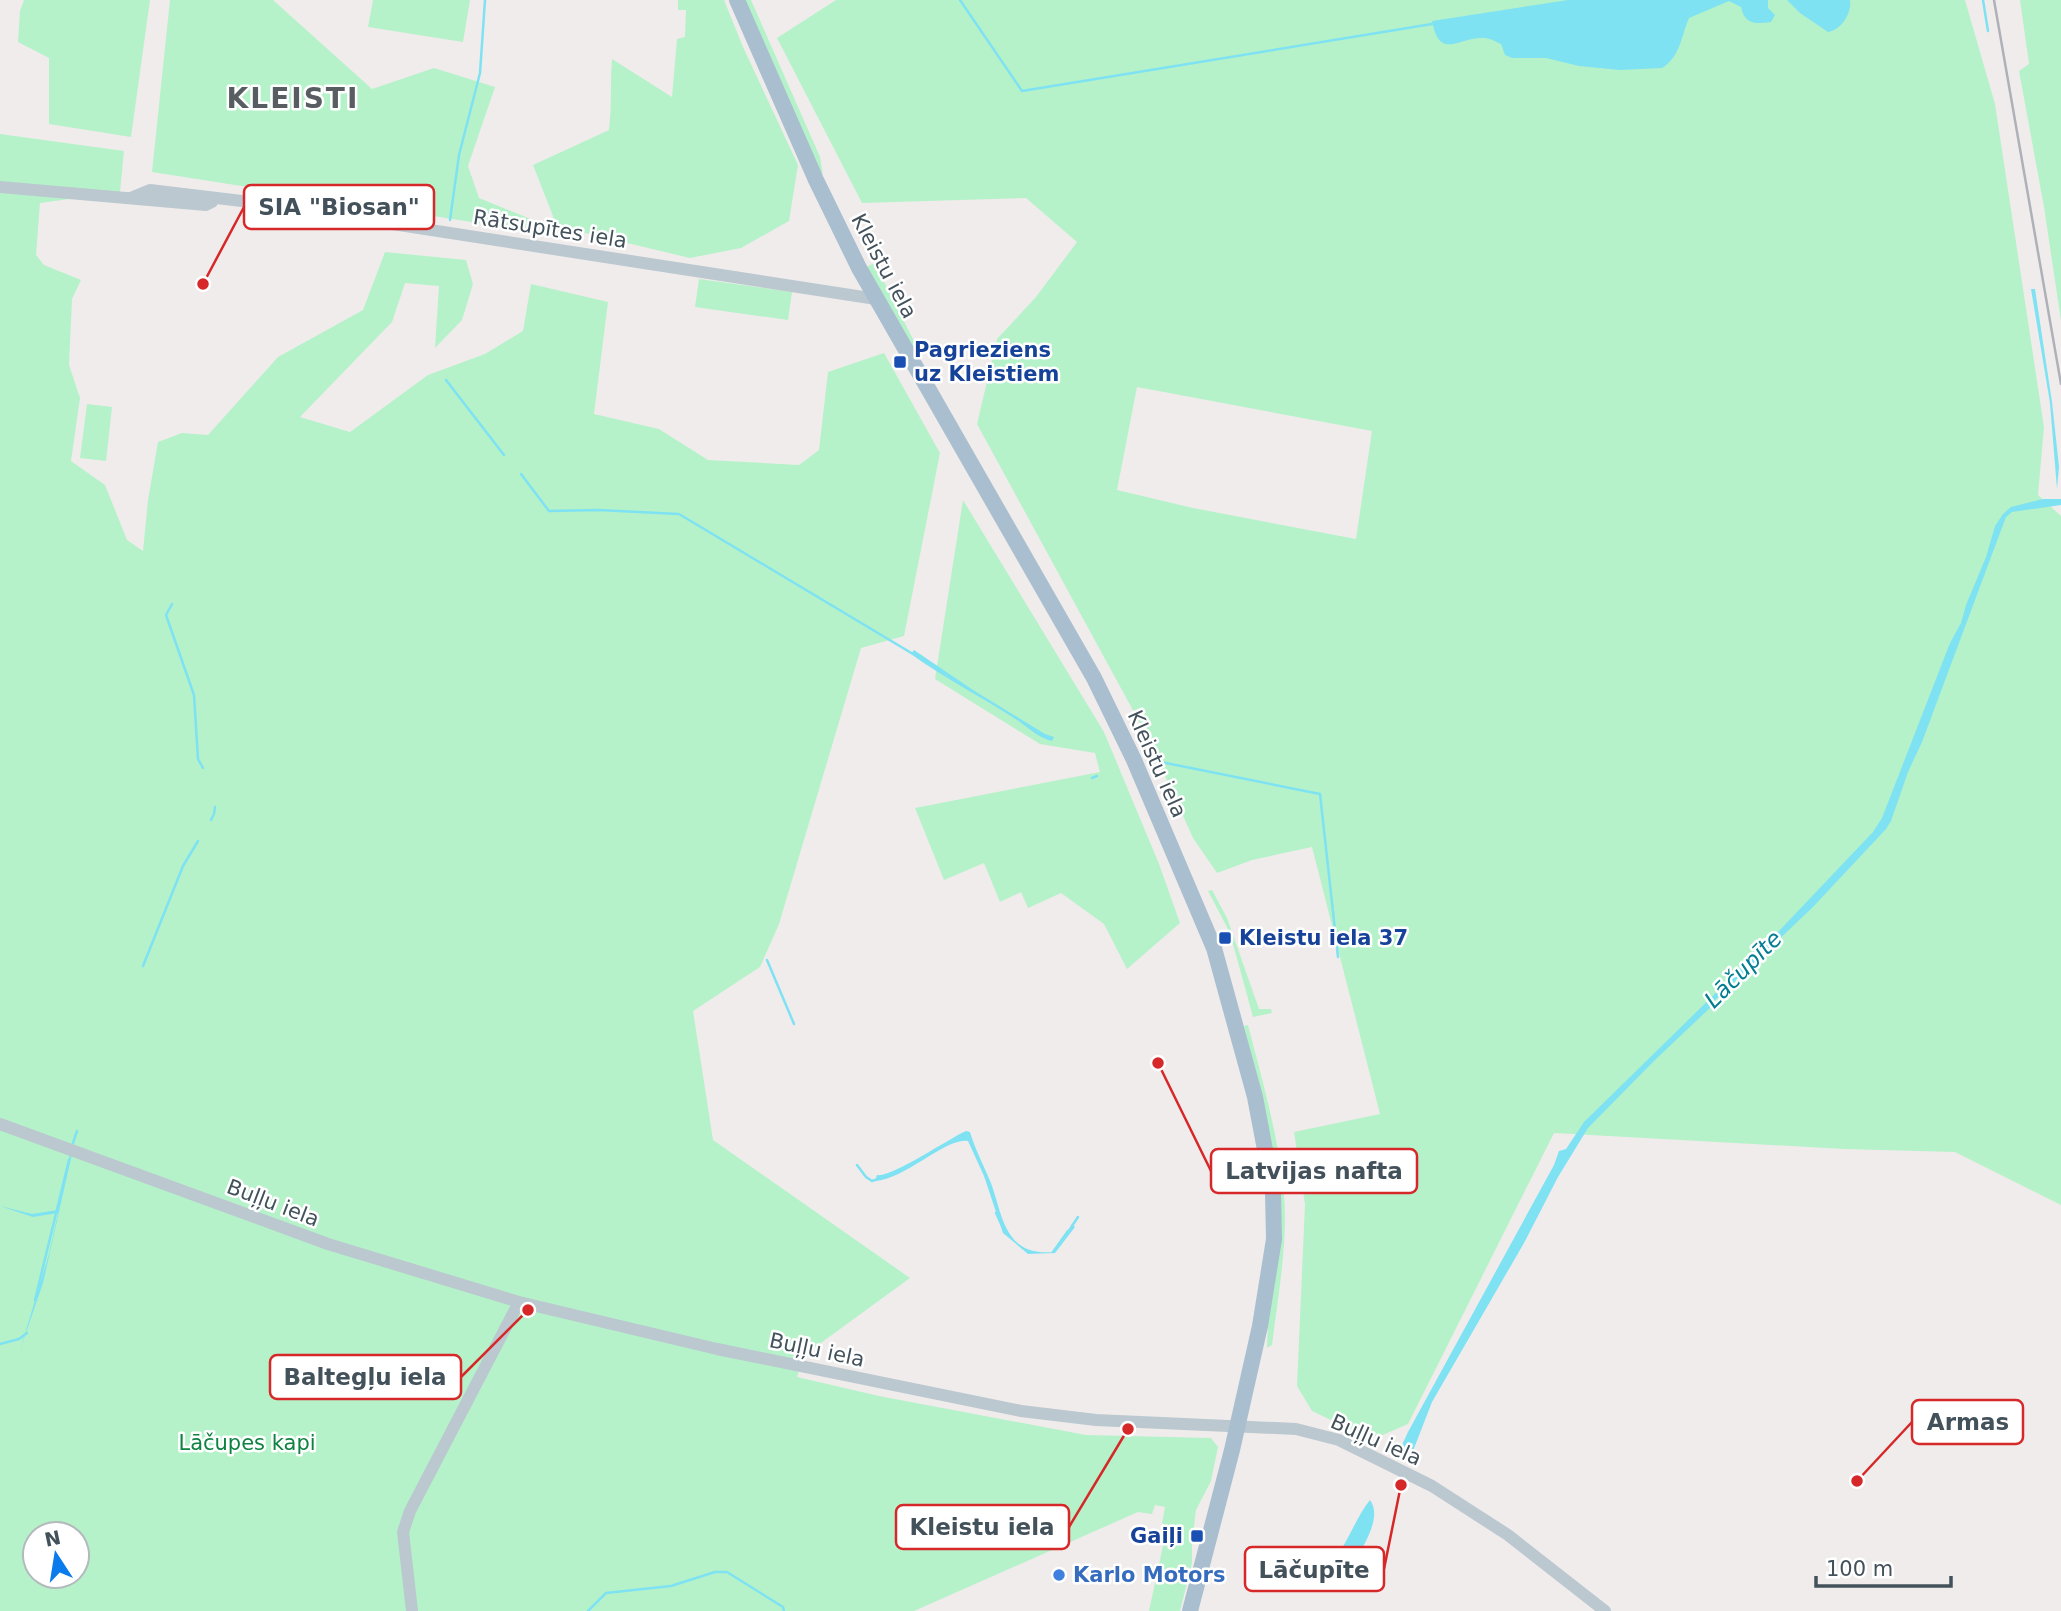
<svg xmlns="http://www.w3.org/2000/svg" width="2061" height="1611" font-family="'DejaVu Sans',sans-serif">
  <rect width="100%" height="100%" fill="#f0ecec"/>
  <!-- green -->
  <path fill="#b5f2c9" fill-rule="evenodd" d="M24,0H150L131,137L49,124V58L18,42L20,11Z
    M170,0H273L372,89L434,68L495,87L468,166L479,198L533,220L535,232L152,172Z
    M373,0H470L463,42L368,27Z
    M678,0H724L743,47L798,165L789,221L741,248L690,258L552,225L553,216L533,165L609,130C612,106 610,84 612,59L672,97L677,39L685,37L686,10H678Z
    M743,0H751L820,157L823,175L814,161Z
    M836,0H1965L1995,104L2044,427L2038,495L2061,516V1205L1955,1152L1844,1149L1554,1133L1408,1424L1378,1437L1352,1430L1312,1411L1297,1386L1305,1204L1294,1132L1380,1114L1312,847L1252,860L1217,873L1193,838L1147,736L977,424L997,339L1036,297L1077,242L1026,198L862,203L777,38ZM1137,387L1372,431L1356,539L1193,508L1117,490Z
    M2020,0H2061V321L2044,207L2019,71L2029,64Z
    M0,134L124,151L120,192L40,203L36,255L44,265L81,280L72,299L69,365L80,398L71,461L105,485L127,540L143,551L148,500L158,442L182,433L208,435L278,357L363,310L385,252L466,260L473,284L462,320L435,348L439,286L405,283L392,322L300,417L350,432L428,375L485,354L523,331L531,284L608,302L594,414L659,429L708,460L799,465L819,450L828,372L884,353L940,453L904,636L861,648L779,924L760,967L693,1011L713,1140L910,1278L803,1356L797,1377L879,1396L1086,1435L1211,1438L1218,1447L1211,1481L1196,1510L1192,1543V1563L1180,1611H1149L1167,1527L1162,1523L1165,1507L1155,1505L1152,1514L1138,1512L914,1611H0ZM35,1534H77V1576H35Z
    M872,264H875L917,347L913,348L867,267Z
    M699,279L792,292L788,320L695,307Z
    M87,404L112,407L106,461L80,458Z
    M963,500L1104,732L1159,864L1180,923L1127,969L1104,924L1061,893L1028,908L1021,892L1000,902L984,863L944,880L915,808L1100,772L1095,753L1040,744L935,679Z
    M1212,890L1227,918L1259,1009H1271L1272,1013L1253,1017L1230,933L1208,891Z
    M1248,1025C1262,1080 1279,1137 1284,1194C1288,1243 1278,1296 1272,1345L1267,1348L1268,1320L1277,1267L1274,1161L1244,1026Z"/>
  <!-- water -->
  <path fill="#7ee2f3" d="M1568,0H1768V8L1775,15L1771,22C1755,24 1745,25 1741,7L1729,1L1689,18C1681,36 1681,56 1662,68L1620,70L1579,66L1546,58H1512L1505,55L1501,44C1496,42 1490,38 1485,38C1458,36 1440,62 1432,21Z
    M1787,0H1850C1852,14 1841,30 1828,32L1800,13Z
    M2035,289L2052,402L2059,467L2057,489L2050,403L2031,289Z
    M2043,499H2061V505L2012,512L2006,517L1922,742L1908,772L1891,821L1886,829L1813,907L1714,1001L1713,1005L1655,1060L1588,1128L1558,1177L1524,1243L1432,1402L1413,1451L1401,1447L1408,1432L1554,1165L1559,1151L1566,1149L1584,1122L1776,934L1873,832L1882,818L1950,643L1961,623L1966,605L1986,557L1995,526L2003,514L2011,507Z
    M914,650L973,690L1045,734L1054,737L1052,741C1038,738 1026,726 1014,718C980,696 944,678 911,654Z
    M966,1131L970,1132C975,1149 984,1166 991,1183C1003,1217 1005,1256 1053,1252L1072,1224L1075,1227L1055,1253L1028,1254L1003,1233L984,1176L968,1141C946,1137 906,1179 875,1181L877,1175C891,1178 948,1139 966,1131Z
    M70,1153L72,1154L43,1283L20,1350L49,1254L58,1213L33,1217L0,1206L32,1214L58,1210Z
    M1370,1500C1384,1519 1359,1552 1350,1570L1347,1574L1338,1575L1329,1565C1347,1547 1354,1520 1370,1500Z"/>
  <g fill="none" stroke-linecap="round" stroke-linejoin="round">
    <!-- stream -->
    <path stroke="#7ee2f3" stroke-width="2.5" d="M960,0L1022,91L1432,24
      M1983,0L1988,31
      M450,220L459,155L480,73L485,0
      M446,380L504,455
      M521,474L549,511L598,510L679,514L913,654
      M172,604L166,615L194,695L198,759L203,768
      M1156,761L1320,794L1338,957
      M1092,778L1097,776
      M211,820L214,814L215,807
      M767,960L794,1024
      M143,966L183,866L198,841
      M73,1143L77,1131
      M857,1165L866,1177L872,1181L878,1179
      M996,1213L1004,1230
      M1072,1226L1078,1217
      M1053,1252L1068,1231
      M35,1300L69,1160
      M0,1344L19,1339L27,1333
      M588,1611L606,1593L671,1586L715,1572H727L783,1607L784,1611"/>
    <!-- minor -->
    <path stroke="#bbc8d0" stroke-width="12" d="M0,187L206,205L212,202
      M133,197L150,190L250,202L876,299
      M0,1124L328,1244L519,1302L717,1349L1021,1411L1096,1420L1296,1429L1339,1440L1432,1486L1508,1535L1605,1611
      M412,1611L403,1532L410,1511L519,1302"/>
    <!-- major -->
    <path stroke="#a9becf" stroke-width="16" d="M737,0L816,180L859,268L1094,678L1134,760L1214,948L1255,1097L1273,1192L1274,1239L1260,1326L1232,1450L1190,1611"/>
    <!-- rail -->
    <path stroke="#aeb2b8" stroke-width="2.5" d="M1994,0L2061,384"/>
  </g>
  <!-- markers -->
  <g fill="#1a4fb4" stroke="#fff" stroke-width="2.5">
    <rect x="893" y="355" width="14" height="14" rx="3.5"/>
    <rect x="1218" y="931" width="14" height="14" rx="3.5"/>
    <rect x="1190" y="1529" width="14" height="14" rx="3.5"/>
  </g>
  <circle fill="#3f7fe0" stroke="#fff" stroke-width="2.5" cx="1059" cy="1575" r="7"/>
  <g text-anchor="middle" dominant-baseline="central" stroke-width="5" stroke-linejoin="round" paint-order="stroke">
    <!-- street labels -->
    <g font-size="21" fill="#43515b" stroke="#fff">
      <text transform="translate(550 229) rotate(9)">Rātsupītes iela</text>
      <text transform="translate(884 266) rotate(62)">Kleistu iela</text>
      <text transform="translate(1157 764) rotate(66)">Kleistu iela</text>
      <text transform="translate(273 1203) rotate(21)">Buļļu iela</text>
      <text transform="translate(817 1350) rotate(12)">Buļļu iela</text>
      <text transform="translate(1376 1440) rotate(24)">Buļļu iela</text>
    </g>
    <!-- transit labels -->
    <g font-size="21" font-weight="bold" fill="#164399" stroke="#fff" text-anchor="start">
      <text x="914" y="350">Pagrieziens<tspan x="914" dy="24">uz Kleistiem</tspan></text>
      <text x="1239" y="938">Kleistu iela 37</text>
      <text x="1183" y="1536" text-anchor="end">Gaiļi</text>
    </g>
    <!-- park labels -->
    <g font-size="21" fill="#0e8241" stroke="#fff">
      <text x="247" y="1443">Lāčupes kapi</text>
    </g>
    <!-- shop labels -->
    <g font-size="21" font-weight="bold" fill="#366cbe" stroke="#fff" text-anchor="start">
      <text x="1073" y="1575">Karlo Motors</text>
    </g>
    <!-- water labels -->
    <g font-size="23" font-style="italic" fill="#037d92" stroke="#fff">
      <text transform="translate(1743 969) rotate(-45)">Lāčupīte</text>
    </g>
    <!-- district labels -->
    <g font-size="28" font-weight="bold" letter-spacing="2" fill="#585d62" stroke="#fff">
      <text x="293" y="98">KLEISTI</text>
    </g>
  </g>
  <!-- callouts -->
  <path fill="none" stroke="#d62828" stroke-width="2.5" d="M203 284L244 207M1158 1063L1211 1171M528 1310L461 1377M1857 1481L1912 1422M1128 1429L1069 1527M1401 1485L1384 1569"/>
  <g fill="#d62828" stroke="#fff" stroke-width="2.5">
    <circle cx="203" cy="284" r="7"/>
    <circle cx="1158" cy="1063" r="7"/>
    <circle cx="528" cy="1310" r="7"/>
    <circle cx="1857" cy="1481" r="7"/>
    <circle cx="1128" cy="1429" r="7"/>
    <circle cx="1401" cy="1485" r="7"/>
  </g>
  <g fill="#fff" stroke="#d62828" stroke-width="2.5">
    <rect x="244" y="185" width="190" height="44" rx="7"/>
    <rect x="1211" y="1149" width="206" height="44" rx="7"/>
    <rect x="270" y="1355" width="191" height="44" rx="7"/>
    <rect x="1912" y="1400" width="111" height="44" rx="7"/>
    <rect x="896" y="1505" width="173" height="44" rx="7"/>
    <rect x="1245" y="1547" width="139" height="44" rx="7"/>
  </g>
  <g font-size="23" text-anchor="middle" font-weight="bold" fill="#43515b">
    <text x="339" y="215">SIA "Biosan"</text>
    <text x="1314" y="1179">Latvijas nafta</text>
    <text x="365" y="1385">Baltegļu iela</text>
    <text x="1968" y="1430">Armas</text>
    <text x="982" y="1535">Kleistu iela</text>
    <text x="1314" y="1578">Lāčupīte</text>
  </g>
  <!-- north arrow -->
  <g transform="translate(56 1555) rotate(348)"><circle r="33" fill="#ffffff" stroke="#b4b9bd" stroke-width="2"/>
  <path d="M0-5L12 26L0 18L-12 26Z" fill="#097bed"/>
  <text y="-10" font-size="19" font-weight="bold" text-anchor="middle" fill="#43515b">N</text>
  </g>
  <!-- scale -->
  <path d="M1816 1576v10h135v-10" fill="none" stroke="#43515b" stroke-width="3.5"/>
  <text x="1826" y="1576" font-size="21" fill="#43515b" stroke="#ffffff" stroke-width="5" paint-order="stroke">100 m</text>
</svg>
